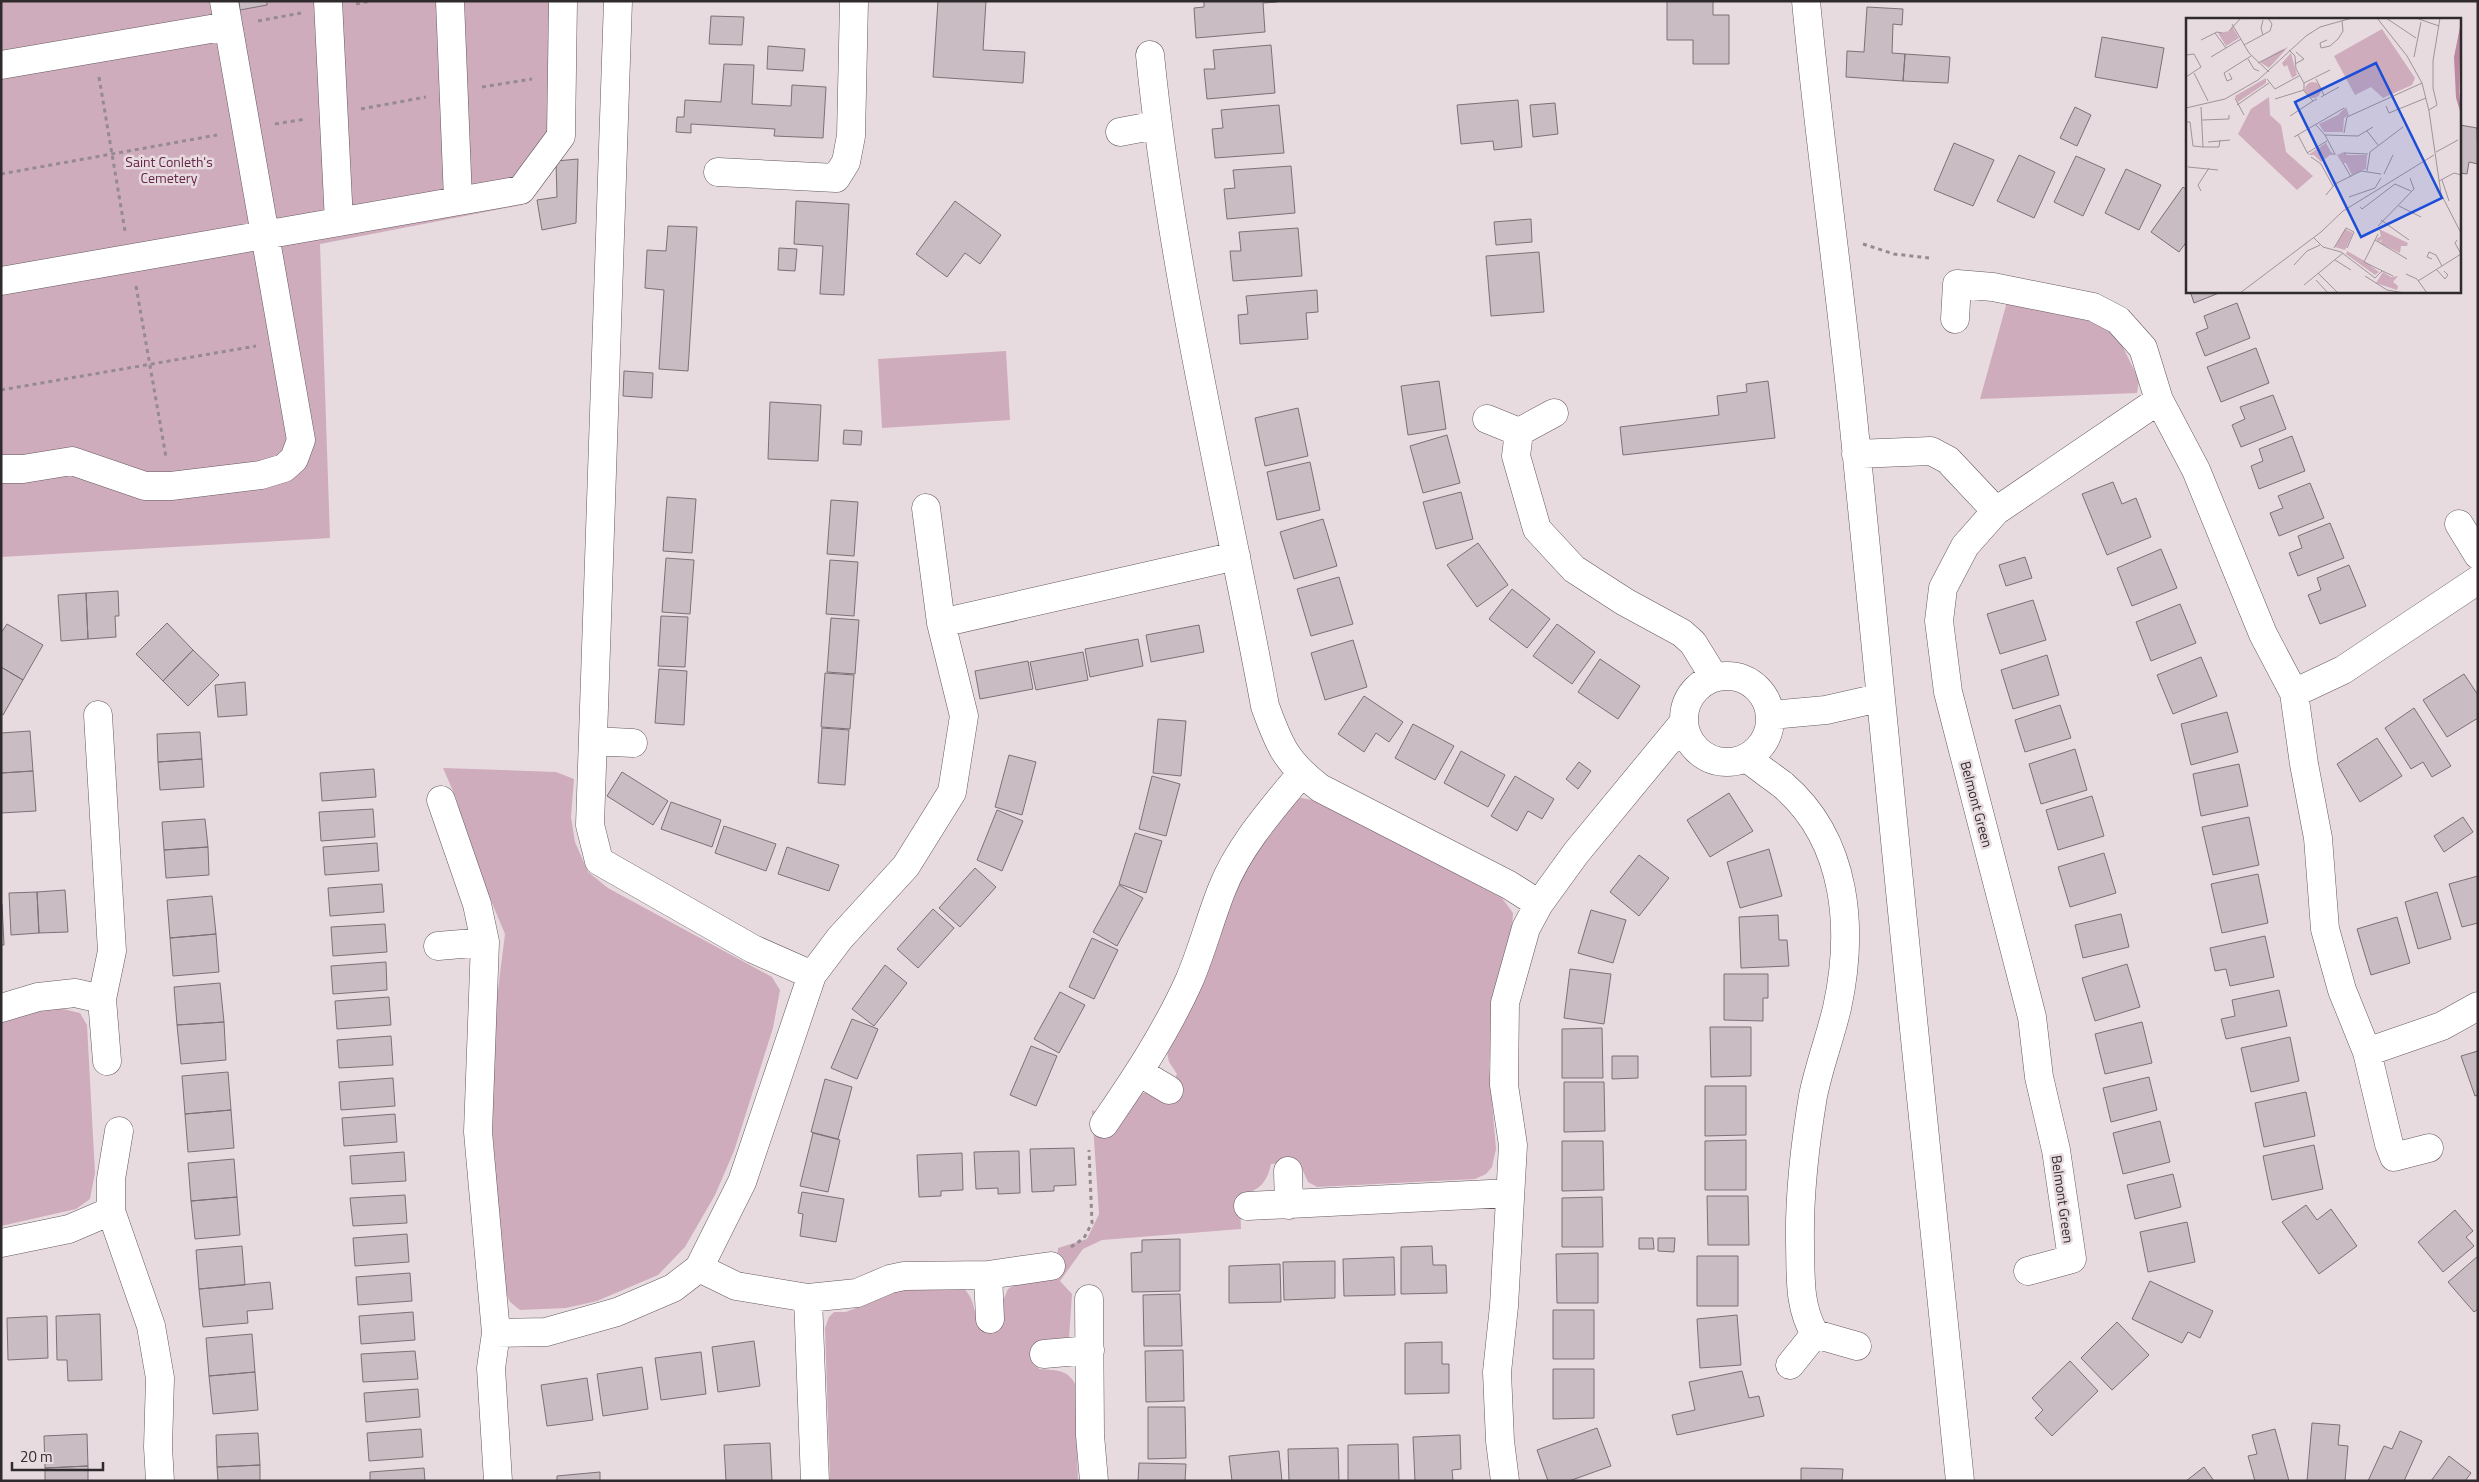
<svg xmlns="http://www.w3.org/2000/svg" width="2479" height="1482" font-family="'Titillium Web',sans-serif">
  <rect width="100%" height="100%" fill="#e8dbe0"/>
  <!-- green -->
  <path fill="#cfacbb" d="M1,1H577L573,140L522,205L320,244L330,538L1,557Z
    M2007,302L2102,324L2115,331L2139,380L2137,393L1980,399Z
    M1006,351L1010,420L882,428L878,359Z
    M443,768L556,772L574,779L571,817L575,842L588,872L608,888L772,977L780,990L773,1028L734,1151L715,1195L685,1247L658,1275L597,1301L566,1308L520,1310L510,1302L504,1288L488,1069L505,934L472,855L456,798Z
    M1297,797L1312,800L1355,820L1502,898L1513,913L1512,928L1494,992L1489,1067L1496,1149L1492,1167L1486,1174L1475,1179L1317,1187L1308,1182L1299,1162L1271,1164C1267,1183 1259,1191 1240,1195L1241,1229L1102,1240L1083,1249L1060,1281L1072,1294L1069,1338L1038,1345L1039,1369C1054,1370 1068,1369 1075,1384L1078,1481H830L825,1328L829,1317L834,1312H846L902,1289L961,1286C973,1296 973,1305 977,1319L1003,1301L1008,1289L1057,1257L1058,1248L1087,1239L1099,1214L1092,1110L1115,1123L1139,1093H1151L1165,1100L1177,1074L1169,1062L1166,1047L1242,861Z
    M59,1008L80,1013L87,1025L95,1173L90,1199L76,1209L1,1226V1021L30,1012Z"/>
  <!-- building -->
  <path fill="#c9bcc2" stroke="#7c7176" d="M239,1H267V5L240,10Z
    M938,1H986L983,50L1025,52L1023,83L933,77Z
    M1204,1H1277V2L1263,3L1265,32L1196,38L1194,8L1204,7Z
    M1667,1H1713V15H1729V64H1693V40H1667Z
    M1867,7L1903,9L1902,25L1893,24L1892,53L1905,54L1903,81L1846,77L1847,51L1864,52Z
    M711,16L744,17L742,45L709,44Z
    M2102,37L2164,48L2157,88L2095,77Z
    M1271,45L1275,93L1207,99L1204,69H1215L1213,50Z
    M768,46L805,49L803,71L767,69Z
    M1905,54L1950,57L1948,83L1903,81Z
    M724,64L754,65L752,104L791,106L792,85L826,87L823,138L774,136L775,129L691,124V133L676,132L677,117H684L685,100L721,102Z
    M1518,100L1522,147L1494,150L1493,141L1461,144L1457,105Z
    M1555,103L1558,134L1533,137L1530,105Z
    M1279,105L1284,153L1215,158L1212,129L1223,128L1221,110Z
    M2075,107L2091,115L2077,146L2060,138Z
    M2460,125L2477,128L2478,164L2469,162L2467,174L2460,173Z
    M1954,143L1994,160L1973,206L1934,190Z
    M2019,155L2055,172L2034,218L1997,201Z
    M2076,156L2105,169L2083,216L2054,202Z
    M578,159L576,223L542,230L537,200L557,197L556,161Z
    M1291,166L1295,213L1227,219L1224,189L1235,188L1233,170Z
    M2126,169L2161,185L2139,230L2105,213Z
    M2183,187L2188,191V240L2179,252L2151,232Z
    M796,201L849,204L844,295L820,294L823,246L794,244Z
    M955,201L1001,235L980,264L965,253L947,277L916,254Z
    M1531,219L1532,242L1496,245L1494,222Z
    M668,226L697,227L688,371L659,369L664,290L645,288L647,250L666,251Z
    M1298,228L1302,276L1233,281L1230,251H1241L1239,232Z
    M779,248L797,249L795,271L778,270Z
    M1539,252L1544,312L1491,316L1486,256Z
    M1317,290L1318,312L1306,313L1308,339L1240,344L1238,315L1248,314L1246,296Z
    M2190,291H2224L2194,303Z
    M2237,303L2250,338L2205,356L2196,333L2208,328L2204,316Z
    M2256,348L2269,383L2221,402L2207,367Z
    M624,371L653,373L652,398L623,396Z
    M1439,381L1446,429L1408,435L1401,386Z
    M1768,381L1775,438L1623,455L1620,427L1719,415L1717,396L1747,392L1746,384Z
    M2273,395L2286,429L2241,447L2232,425L2245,419L2240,407Z
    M770,402L821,405L818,461L768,459Z
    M1298,408L1308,456L1265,466L1255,418Z
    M844,430L862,431L861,445L843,444Z
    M1447,435L1460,483L1423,493L1410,446Z
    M2292,436L2305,471L2259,489L2251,466L2263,461L2259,449Z
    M1310,462L1320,510L1277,520L1267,472Z
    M2113,482L2122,504L2136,498L2151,537L2107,555L2082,494Z
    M2310,483L2324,518L2279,536L2270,513L2283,508L2278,496Z
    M1461,492L1473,539L1436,549L1423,502Z
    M667,497L696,499L692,553L663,551Z
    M831,500L858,502L854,556L827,554Z
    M1323,519L1337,566L1294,579L1280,532Z
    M2330,523L2344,558L2298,576L2289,553L2302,548L2298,536Z
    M1478,543L1508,585L1477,607L1447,565Z
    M2161,549L2177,588L2132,606L2117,568Z
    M2025,557L2032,578L2006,586L1999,565Z
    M666,558L694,560L690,614L662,612Z
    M830,560L858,562L854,616L826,614Z
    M2349,565L2366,606L2320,624L2308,595L2321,590L2317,578Z
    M1339,577L1353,624L1311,636L1297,589Z
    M1512,589L1550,619L1527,648L1489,619Z
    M118,591L119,616H115L116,637L88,639L86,593Z
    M86,593L88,639L61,641L58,595Z
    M2033,600L2046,640L2000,654L1987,614Z
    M2180,604L2196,643L2151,661L2136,622Z
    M661,616L688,617L685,667L658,666Z
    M831,618L859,620L855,674L827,672Z
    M167,623L193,650L163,681L136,654Z
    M7,624L43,645L23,680L1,667V633Z
    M1557,624L1595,652L1572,684L1533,656Z
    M1199,625L1204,652L1151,662L1146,635Z
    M1138,639L1143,666L1090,677L1085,649Z
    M1353,640L1367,687L1325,700L1311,653Z
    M193,650L219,675L188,706L163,681Z
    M1083,652L1088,680L1036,690L1030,662Z
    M2047,655L2059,695L2013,709L2001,670Z
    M2201,657L2217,696L2173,714L2157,675Z
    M1600,659L1640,686L1618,719L1578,692Z
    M1028,661L1033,689L980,699L975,671Z
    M1,667L23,680L3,715L1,714Z
    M659,669L687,671L684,725L655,723Z
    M825,673L854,675L850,729L821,727Z
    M2464,674L2478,695V718L2447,737L2423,700Z
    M245,682L247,715L218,717L215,685Z
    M1364,696L1403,722L1389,742L1376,733L1364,752L1338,734Z
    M2060,705L2071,738L2025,752L2015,720Z
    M2414,708L2451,766L2432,777L2423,762L2411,769L2385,728Z
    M2227,712L2238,752L2191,765L2181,724Z
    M1158,719L1186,721L1181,776L1153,773Z
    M1413,724L1454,746L1435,780L1395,758Z
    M822,728L849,730L845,785L818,783Z
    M30,731L33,771L1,773V733Z
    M200,732L202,759L158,762L157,734Z
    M2377,738L2402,776L2360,802L2337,764Z
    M2075,749L2087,790L2041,804L2029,764Z
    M1461,751L1505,775L1488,807L1444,783Z
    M1009,755L1036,762L1022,815L995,807Z
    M202,759L204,787L160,790L158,762Z
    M1579,762L1591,771L1578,789L1566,779Z
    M2239,764L2248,806L2201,816L2193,774Z
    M374,769L376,797L322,801L320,773Z
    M33,771L36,811L1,813V773Z
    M622,772L668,801L653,825L607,796Z
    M1152,776L1180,784L1166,836L1139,829Z
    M1515,776L1554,799L1542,819L1528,811L1517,831L1491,816Z
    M1729,793L1753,831L1710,857L1687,820Z
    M2092,796L2104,836L2058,850L2046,810Z
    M671,802L721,820L712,847L661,829Z
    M373,809L375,837L321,841L319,812Z
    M997,810L1023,821L1002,871L977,860Z
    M2249,817L2259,865L2213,875L2202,827Z
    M2463,817L2473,832L2444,852L2434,836Z
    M205,819L208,847L164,850L162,822Z
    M724,826L776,844L766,871L715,853Z
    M1135,833L1162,841L1146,893L1119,884Z
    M377,843L379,871L325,875L323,847Z
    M208,847L209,875L166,878L164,850Z
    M787,847L839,865L829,891L778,874Z
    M1769,849L1782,896L1740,908L1727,862Z
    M2104,853L2116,893L2070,907L2058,867Z
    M1639,855L1669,878L1639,916L1610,892Z
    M975,868L996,887L960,927L939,908Z
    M2258,874L2268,923L2222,933L2211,884Z
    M2478,876V923L2462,927L2449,884Z
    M382,884L384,912L330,916L328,888Z
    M1119,885L1143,898L1117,946L1093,932Z
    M65,890L68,932L39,933L37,892Z
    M37,892L39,933L11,935L9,893Z
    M2437,892L2451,939L2418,949L2405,902Z
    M212,896L216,934L170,938L167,900Z
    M2,904L4,945H1V904Z
    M933,909L954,928L918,968L897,949Z
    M1591,910L1626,920L1613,963L1578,953Z
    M2121,914L2129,947L2083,958L2075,925Z
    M1778,915L1779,940H1787L1789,966L1741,968L1739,917Z
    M2397,917L2410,963L2371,975L2357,929Z
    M385,924L387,952L333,956L331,927Z
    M216,934L219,972L173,976L170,938Z
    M2265,936L2274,977L2230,986L2226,969L2215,971L2210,948Z
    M1092,938L1118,950L1094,999L1069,987Z
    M386,962L387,990L333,994L331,966Z
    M2127,964L2140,1007L2095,1021L2082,978Z
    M885,965L907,983L874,1026L852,1009Z
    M1570,969L1611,974L1604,1024L1564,1018Z
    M1724,974H1768V998H1763V1021L1724,1020Z
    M220,983L224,1022L177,1025L174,987Z
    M2279,990L2287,1026L2226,1039L2221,1019L2235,1016L2232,1000Z
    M1060,992L1085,1005L1059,1053L1034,1039Z
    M389,997L391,1025L337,1029L335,1001Z
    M852,1019L878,1029L857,1079L831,1068Z
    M224,1022L226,1060L181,1064L177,1025Z
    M2142,1022L2152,1063L2105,1074L2095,1034Z
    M1710,1027H1751V1076L1711,1077Z
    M1602,1028L1603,1078H1562V1029Z
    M391,1036L393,1065L339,1068L337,1040Z
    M2290,1037L2299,1081L2251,1092L2241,1048Z
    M1031,1046L1057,1056L1036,1106L1010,1095Z
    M2478,1051V1095L2475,1096L2461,1056Z
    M1612,1056H1638V1078L1612,1079Z
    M228,1072L231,1110L185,1114L182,1076Z
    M2149,1077L2157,1110L2111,1122L2103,1088Z
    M393,1078L395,1106L341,1110L339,1082Z
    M825,1079L852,1087L838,1139L811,1132Z
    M1564,1082H1604L1605,1131L1564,1132Z
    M1705,1086H1746V1135L1705,1136Z
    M2306,1092L2315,1136L2264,1147L2255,1103Z
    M231,1110L234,1148L188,1152L185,1114Z
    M395,1114L397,1142L344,1146L342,1118Z
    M2160,1121L2170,1162L2123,1174L2113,1133Z
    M813,1133L840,1140L828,1192L800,1186Z
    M1746,1140V1190H1705V1141Z
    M1562,1141H1603L1604,1190L1562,1191Z
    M2314,1145L2323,1189L2272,1200L2263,1156Z
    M1074,1148L1076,1185L1054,1186V1191L1032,1192L1030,1149Z
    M1019,1151L1020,1193L998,1194V1188L976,1189L974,1152Z
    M404,1152L406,1181L352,1184L350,1156Z
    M962,1153L963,1190L941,1191V1196L919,1197L917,1155Z
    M234,1159L237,1197L191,1201L188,1163Z
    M2173,1174L2181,1207L2135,1219L2127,1185Z
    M802,1192L844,1199L836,1242L800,1236L803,1214L798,1213Z
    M405,1195L407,1223L353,1226L350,1198Z
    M1707,1196H1748L1749,1245H1708Z
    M237,1197L240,1235L195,1239L191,1201Z
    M1602,1197L1603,1247H1562V1198Z
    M2306,1205L2317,1220L2331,1209L2357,1246L2319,1274L2282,1222Z
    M2455,1210L2473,1231L2466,1237L2474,1246L2443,1272L2418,1242Z
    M2187,1222L2195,1262L2148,1272L2140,1232Z
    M407,1234L409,1262L355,1266L353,1238Z
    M1639,1238H1653L1654,1249H1639Z
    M1658,1238H1675L1674,1252L1658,1251Z
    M1180,1239V1291L1132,1292L1131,1253L1142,1252V1240Z
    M242,1246L245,1285L199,1289L196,1250Z
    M1432,1246L1433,1265H1446L1447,1293L1401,1294V1247Z
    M1598,1253V1303H1557L1556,1254Z
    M1697,1256H1738V1306H1697Z
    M2478,1256V1309L2474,1312L2448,1282Z
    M1394,1257L1395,1295L1344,1296L1343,1259Z
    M1335,1261V1298L1284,1300L1283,1262Z
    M1280,1264L1281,1302L1229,1303V1266Z
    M410,1273L412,1301L358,1305L356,1277Z
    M2150,1281L2213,1311L2200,1338L2188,1332L2182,1343L2132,1319Z
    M270,1282L273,1309L247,1311L248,1323L203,1327L199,1289Z
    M1180,1294L1182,1346H1144L1143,1295Z
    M1553,1310H1594V1359H1553Z
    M413,1312L415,1340L361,1344L359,1316Z
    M100,1314L102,1380L68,1381L67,1360H57L56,1316Z
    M1737,1315L1741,1365L1700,1368L1697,1319Z
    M47,1316L48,1358L8,1360L7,1318Z
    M2117,1322L2149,1355L2112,1390L2081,1358Z
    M252,1334L255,1372L209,1376L206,1338Z
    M754,1341L760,1386L718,1392L712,1347Z
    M1442,1342V1364H1449V1393L1405,1394V1343Z
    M1183,1350L1184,1401L1146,1402L1145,1351Z
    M415,1351L418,1379L363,1382L361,1354Z
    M701,1352L706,1394L661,1400L655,1358Z
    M2070,1361L2098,1391L2052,1436L2035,1418L2043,1410L2032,1398Z
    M642,1367L648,1409L603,1416L597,1374Z
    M1553,1369H1594V1418L1553,1419Z
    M1742,1371L1749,1398L1759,1396L1764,1416L1677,1435L1672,1415L1695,1410L1689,1382Z
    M255,1372L258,1410L213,1414L209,1376Z
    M587,1378L593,1420L547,1426L541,1385Z
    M418,1389L420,1417L366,1422L364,1393Z
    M1148,1407H1185L1186,1458L1148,1459Z
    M2312,1423L2340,1425L2338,1445L2348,1446L2345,1481H2307Z
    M1597,1428L1611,1466L1569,1481H1548L1537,1450Z
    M421,1429L423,1457L369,1461L367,1433Z
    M2275,1429L2289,1481H2255L2248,1456L2257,1454L2252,1435Z
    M2400,1431L2422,1441L2404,1481H2368L2384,1446L2392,1449Z
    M258,1433L260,1465L217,1467L216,1435Z
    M87,1434L88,1466L45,1468L44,1436Z
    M1460,1435L1461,1469L1452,1470L1453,1481H1415L1413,1437Z
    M770,1443L772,1481H726L724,1445Z
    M1398,1444L1399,1481H1348V1445Z
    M1338,1448L1339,1481H1289L1288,1449Z
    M1279,1451L1282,1481H1232L1229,1456Z
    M2449,1456L2471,1473L2465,1481H2431Z
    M1139,1463L1186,1464L1185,1481H1138Z
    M260,1465V1481H218L217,1467Z
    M88,1466V1481H45V1468Z
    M2204,1467L2214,1481H2186Z
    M424,1468L425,1481H370V1472Z
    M1801,1468L1843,1469L1842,1481H1801Z
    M600,1472V1481H557V1476Z"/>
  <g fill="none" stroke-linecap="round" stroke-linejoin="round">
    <defs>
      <path id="minor" d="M328,1L339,222
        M450,1L458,200
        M618,1L590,825L599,861L753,949L812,975
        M1806,1C1819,140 1839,278 1853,417C1889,772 1922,1126 1960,1481
        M1150,55C1172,274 1225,490 1265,706C1279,745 1286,762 1320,788L1509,885L1539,904
        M1,65L228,26
        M1120,132L1157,125
        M718,172L836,178L846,162L851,136L854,1
        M1,281L521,190L561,136L563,1
        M1955,319L1957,284L1993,287L2093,307L2118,320L2143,348L2159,400L2196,470L2263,634L2294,693L2304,764L2318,838L2325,929L2342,990L2367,1052L2389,1144L2394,1157L2429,1148
        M1487,419L1519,432L1516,456L1537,529L1574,569L1625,602L1682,633L1693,643L1714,677
        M1519,432L1554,413
        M1856,454L1931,451L1948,460L1996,511
        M1,469H23L72,461L145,486H171L261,475L284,468L294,459L301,440L224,1
        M2459,524L2478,555
        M941,623L1236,556
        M1684 719a43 43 0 1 1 86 0a43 43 0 1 1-86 0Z
        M2294,693L2343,670L2478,580
        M98,715L112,951L102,999L107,1061
        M1771,715L1826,710L1879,698
        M593,741L633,743
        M1747,758C1758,767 1771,776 1783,785C1848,841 1854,930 1837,1008C1830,1038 1819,1066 1813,1096C1805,1144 1799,1194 1800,1243C1801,1275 1798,1306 1815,1334L1790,1365
        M441,800L477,904L485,942L478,1132L496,1333L491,1368L498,1481
        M438,946L485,942
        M1,1008L38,997L75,993L102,999
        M2367,1052L2442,1026L2478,1006
        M1139,1072L1169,1090
        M1104,1124C1135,1079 1166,1032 1189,981C1202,951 1210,919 1222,889C1239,846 1272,809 1301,774
        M1288,1171L1289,1205
        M1248,1206L1510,1193
        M111,1211L151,1326L160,1378L158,1447L160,1481
        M1,1243L69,1229L111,1211V1179L119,1131
        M699,1268L736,1286L808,1298L857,1293L890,1279L904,1276L988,1275L1051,1266
        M2028,1271L2072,1259L2056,1150L2039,1077L2032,1017L1948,692L1939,621L1943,588L1965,546L1996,511L2159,400
        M988,1275L990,1319
        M808,1298L815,1481
        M1089,1299L1090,1435L1094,1481
        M496,1333L546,1332L617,1312L673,1288L699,1268L742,1182L812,975L840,938L906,866L952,792L964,716L941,623L926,508
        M1815,1334L1857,1346
        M1044,1354L1090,1350
        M1505,1481L1500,1441L1497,1372L1504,1306L1513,1145L1504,1085L1505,1003L1526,928L1539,904L1576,853L1684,722"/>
    </defs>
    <!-- minor casing -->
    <use href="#minor" stroke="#64595d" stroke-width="29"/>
    <!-- path -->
    <path stroke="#958b8f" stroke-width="3" stroke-dasharray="4 4" stroke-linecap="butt" d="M356,4L370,1
      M258,21L301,13
      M99,77L125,231
      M482,87L532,79
      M361,109L426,97
      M275,124L306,119
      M1,174L217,135
      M1863,244L1894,254L1929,258
      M136,286L166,457
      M1,390L256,346
      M1071,1247L1084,1238L1092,1223L1089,1150"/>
    <!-- minor -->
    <use href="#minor" stroke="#fff" stroke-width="28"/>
  </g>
  <g text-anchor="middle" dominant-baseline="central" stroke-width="5" stroke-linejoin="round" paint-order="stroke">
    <!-- park labels -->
    <g font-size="14" fill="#652647" stroke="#e8dbe0">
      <text x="169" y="161">Saint Conleth's<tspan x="169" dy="16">Cemetery</tspan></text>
    </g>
    <!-- street labels -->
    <g font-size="14" fill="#2f2a2c" stroke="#e8dbe0">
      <text transform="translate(1977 804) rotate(75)">Belmont Green</text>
      <text transform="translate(2063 1199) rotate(82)">Belmont Green</text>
    </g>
  </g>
  <!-- overview -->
  <g transform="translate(2186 18)">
    <rect width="275" height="275" fill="#e8dbe0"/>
    <path d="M46,8L53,20L40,28L32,15L44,13ZM196,11L229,60L226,67L197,80L185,69L169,77L148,38ZM102,29L83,50L74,44L91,34ZM105,35L111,57L106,60L101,47L98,49L96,45ZM80,60V65L52,84L49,78ZM119 72a8 8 0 1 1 16 0a8 8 0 1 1-16 0ZM83,79L84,97L95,107L100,134L127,158L111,172L52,116L65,91ZM160,89L163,97L158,100L157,114H138L133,106L152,97ZM140,125L145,134L151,137L158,134L161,137H181L180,151L166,157L160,145H156L151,137H144L135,144L128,137H122ZM159,211L167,215L159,232L149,229ZM193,211L222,225L221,228H215L214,235L194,225L197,221L193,224L190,221L195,218ZM161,233L177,242L193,254L189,257L160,236ZM197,254L205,259L212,258L207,264L212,268L211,272L190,265Z" fill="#cfacbb"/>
    <path d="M275,4L273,74L275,96L270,80L268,39Z" fill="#bc88a0"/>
    <path fill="none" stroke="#9e9498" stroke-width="1" d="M191,0L221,38L236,65L243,93L255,176L275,215M200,0L230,20M230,0L253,8M46,6L63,35L83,54M43,13L55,0M29,15L40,30M77,17L75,10L77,2M15,22L31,14L36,15M141,22L134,25L135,30L144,28L152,21L157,13L156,3M58,27L84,13L86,6L82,0M103,32L109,38L110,51L118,65V73L127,83L131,81M0,37L8,36L15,49L0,59M25,39L55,21M228,39L235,4M62,41L68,51L73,53M72,45L98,32M109,46L118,41L110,34M8,55L22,83M43,55L46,61L41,63L38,55L65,38M81,61L89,71L113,58M130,61L138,77M118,65L144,52M135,79L153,69M49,80L58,97M89,81L118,72M51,87L83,65M200,88L203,95L240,80M0,90L39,81L72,62L120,18L134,9L166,0M243,92L251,87L247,70V43L254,0M104,98L127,83M16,102L43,101V97M0,104H4L7,128L17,129L15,89M130,107L139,117L172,118L187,109M181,113L192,127M158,115L161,99L236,65M112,117L122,136M139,117L149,136M108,119L158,90M22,124L44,122M17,129H33L34,122M250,134L272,122M0,135V168M121,135L141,123M158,135L182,136M125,139L135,146L147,168M157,145L165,159M2,149L32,152M181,153L184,134L217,109M198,156L207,137M256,162L263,183M253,163L268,155L275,157M15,173L12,167L23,150M140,177L149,166L175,153L195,156M163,179L189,170L195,160M213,188L235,199M174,189L176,191L209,166L225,173M195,202L223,222M192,208L228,171L224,160M192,216L178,244L207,258M128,220L137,229L155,234L189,260L196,253M189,222L221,241M271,222L269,225L275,236M148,230L160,210L168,214L161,230M246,241L241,239L243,234L250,237L256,248M149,242L165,252M108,247L121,233L134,227M250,251L259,261L262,257L258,253M132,255L152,275M220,256L231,261L241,275M179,258L201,272L219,275M130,262L142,275M232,263L275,236M118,267L157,235M54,275L135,214L157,193L248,137"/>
    <path fill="#1d4ed8" fill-opacity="0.15" stroke="#1d4ed8" stroke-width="2.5" d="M190,45L256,180L175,219L109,84Z"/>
    <rect width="275" height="275" fill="none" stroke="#2f2a2c" stroke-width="2.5"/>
  </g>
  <!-- border -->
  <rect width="2479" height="1482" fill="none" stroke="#2f2a2c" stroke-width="5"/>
  <!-- scale -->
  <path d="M12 1462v8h91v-8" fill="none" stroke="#2f2a2c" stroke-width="2.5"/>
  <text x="20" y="1462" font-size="15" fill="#2f2a2c" stroke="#e8dbe0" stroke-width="4" paint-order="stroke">20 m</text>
</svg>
